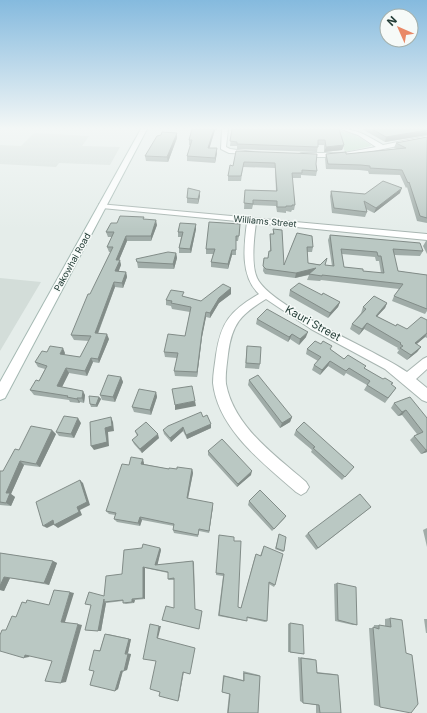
<svg xmlns="http://www.w3.org/2000/svg" width="427" height="713" font-family="Inter,sans-serif">
  <rect width="100%" height="100%" fill="#e5edea"/>
  <!-- built -->
  <path fill="#d3ddd9" d="M34,133L89,136L82,146L120,147L110,165L59,163L56,167L0,164V145L21,146Z
    M0,278L41,282L0,351Z"/>
  <!-- green -->
  <path fill="#c0ddc8" d="M337,130L354,134L371,145V146L345,152Z"/>
  <g fill="none" stroke-linecap="round" stroke-linejoin="round">
    <defs>
      <path id="minor" d="M222,129H228L226,147L230,149L253,152V154L229,153L221,149Z
        M341,129C358,129 369,137 383,145L427,136V140L344,157H301L298,155L301,153H344L376,147L358,135Z
        M99,204L427,234V240L256,223C254,237 251,265 257,278C270,307 376,350 407,372L423,359L427,357V369L416,379L427,388V402L422,400L385,369L311,329L266,299C240,315 232,324 228,354C227,364 225,374 226,384C234,427 276,456 306,482L309,487L306,492L301,495L296,492C263,463 218,429 213,383C213,373 215,364 216,355C221,322 230,311 259,294C240,276 244,246 247,222L102,208H99Z"/>
      <path id="secondary" d="M141,129H147L5,398L0,400V382Z"/>
    </defs>
    <!-- minor casing -->
    <use href="#minor" stroke="#a8b5b1" stroke-width="2"/>
    <!-- secondary casing -->
    <use href="#secondary" stroke="#a4b8b2" stroke-width="2"/>
    <!-- minor -->
    <use href="#minor" fill="#fff" fill-rule="evenodd"/>
    <!-- secondary -->
    <use href="#secondary" fill="#fff" fill-rule="evenodd"/>
  </g>
  <!-- wall -->
  <path fill="#a0aca8" fill-rule="evenodd" d="M192,129H217V130H215L209,148H217V153L215,163L187,161V156L190,145H189V140Z
    M231,129H339L344,145L342,150L324,152V145H318L317,152L237,149V146H230L232,130Z
    M362,129H427V135L385,142Z
    M427,137V223L417,221L407,187L406,188L400,175L369,174L368,171L359,170L326,169L325,159L326,154H346L397,149L394,148L396,143Z
    M177,138L168,162L146,161L145,156Z
    M236,151L316,164L317,171L316,176L301,175V178H292L295,205L294,210H292L291,212L286,211V213L277,212L276,206L253,205L252,209H244L245,190L276,191L275,168L243,167L241,181H228V176L233,166Z
    M331,191L365,194L400,193L374,213L366,209L367,212L365,217L332,213L330,196Z
    M200,196L198,204L187,203V198Z
    M144,219L157,225L151,241H127L119,260L121,265L118,271L126,272L127,277L123,288L115,287L98,334L109,339L99,363L93,362L87,376L69,373L62,387L85,395L84,403L80,402L79,403L70,402L69,400L34,395L30,390L39,381L45,369L38,367L35,362L65,353V355L80,357L89,341L74,340L71,335L111,252H109L107,247L112,237H108L106,232L117,223Z
    M196,229L191,253H179V248L181,237H178V232Z
    M273,229L284,265L297,233L313,247L312,252H307L308,263L332,266L328,240L330,235L423,251L420,256L394,255L398,271L427,275V311L425,314L392,301L394,296L399,289L321,280L320,281L307,280L309,275L295,278L265,274L263,271L264,263L268,258L269,251H270V234H273ZM342,254L375,257L376,261H379L381,273L363,271L344,267Z
    M240,230L238,241H236V255H232L228,269L211,267V262L213,254H206V249Z
    M426,241H427V254L423,246Z
    M176,253L177,258L174,269L138,268L137,262Z
    M231,288V294L219,303L210,318L206,317L202,337L197,377L175,376L174,371L177,358L165,357L164,352L185,336L190,312L172,309L171,306L166,305V300L185,297L201,301Z
    M290,290L322,295L340,302L338,307L328,318L289,296Z
    M387,303L385,308L377,316L396,326L407,329L427,320V338L425,337L416,344L421,347L417,352L407,360L397,353L399,350L397,349L398,348L364,329L359,335L350,329L352,324L361,313L363,307Z
    M257,319L306,337L299,345L290,339L288,342L256,324Z
    M247,346L260,364L259,369L245,368Z
    M307,349L331,350L344,359L366,366L364,368L396,388L385,403L364,390L367,385L346,373L344,376L328,366L320,375L312,370L314,365L318,361L306,354Z
    M121,377L123,382L115,402L102,400L100,395Z
    M249,380L292,417L290,422L280,428L248,385Z
    M156,392L157,397L151,415L134,412L132,407Z
    M99,397L101,399L97,407H91L90,404Z
    M394,403L427,418V452L421,454L410,440L414,436L417,434L402,415L398,416L391,408Z
    M203,417L211,428L187,439L183,431L171,442L164,434L163,430Z
    M81,423L74,438L59,436L56,432Z
    M296,430L354,467L342,480L311,452L312,450L294,435Z
    M135,431L159,438L142,453L134,444L132,440L137,436Z
    M56,434L40,467L24,465L11,494L15,497L11,506L0,505V471H3L19,450Z
    M208,451L251,475L237,487L208,455Z
    M144,463V464L169,469H192L193,473L188,499L213,506L209,533L199,531L198,537L174,533L173,530L174,526L142,520L140,526L117,522L114,519L115,515L109,514L106,511L129,465Z
    M249,501L286,516L284,519L272,531L248,505Z
    M371,507L316,550L305,536L308,533Z
    M427,528V547L423,530Z
    M279,534L284,551L283,552L275,549Z
    M219,535L234,541L238,607L241,608L255,556L256,554L260,556L264,546L275,585L274,587L269,584L267,621L265,622L247,618V621H246L218,616L223,576L216,575Z
    M160,548L161,550L157,565L193,561L195,609L202,611L199,629L162,620L174,608V580H169L168,579V573L145,568V599L135,600L134,603L126,604L123,603V601L106,603L101,631L85,630L104,596L122,574Z
    M0,553L53,561L57,563L49,585L10,578L4,591L0,590Z
    M337,583L357,625H353L335,621L334,584Z
    M390,618L402,620L380,707L374,705L369,628H374V625H379L385,626V619Z
    M424,619H427V633H426Z
    M290,623L304,654L288,652V624Z
    M105,634H108L131,639L128,653L131,654L127,670L123,671L118,689L115,691L94,671V650H100Z
    M298,657L313,659L317,672L334,674L338,675L341,713H316V705L303,703L300,701Z
    M243,671L259,675L260,676L258,713H227L229,694L222,692L223,675L243,680Z"/>
  <!-- shaded-wall -->
  <path fill="#828c88" d="M214,129H215V130L208,153V148Z
    M427,130V135L385,142L386,137Z
    M177,133V138L168,162L167,157Z
    M344,145L342,150L324,152L326,147Z
    M217,148V153L215,163V158Z
    M402,188L400,193L374,213L376,208Z
    M200,191V196L198,204V199Z
    M156,220L157,225L151,241V236Z
    M196,224V229L191,253L190,249Z
    M126,236L127,241L117,265L116,260Z
    M232,250V255L228,269V264Z
    M176,253L177,258L174,269L173,264Z
    M120,260L121,265L117,276L115,271Z
    M316,268L315,273L295,278L296,273Z
    M126,272L127,277L123,288L122,283Z
    M114,282L115,287L96,338L95,333Z
    M231,288V294L219,303L210,318V313L219,298Z
    M340,302L338,307L328,318L330,313Z
    M387,303L385,308L373,321L376,316Z
    M206,312V317L202,337L197,377V372L202,332Z
    M367,323L364,329L359,335L362,329Z
    M308,332L306,337L299,345L300,339Z
    M427,333L425,337L411,349L415,343Z
    M107,334L109,339L99,363L98,359Z
    M292,334L290,339L288,342L289,337Z
    M421,347L417,352L407,360L411,355Z
    M63,348L65,353L62,359L60,354Z
    M91,358L93,362L87,376L85,371Z
    M330,361L328,366L320,375L322,370Z
    M66,368L69,373L60,391L57,386Z
    M121,377L123,382L115,402L113,397Z
    M83,391L85,395L84,403L82,398Z
    M156,392L157,397L151,415L150,410Z
    M99,397L101,399L97,407L96,405Z
    M77,398L80,402L79,403L77,399Z
    M195,401L196,406L175,410V405Z
    M406,410L402,415L398,416L402,412Z
    M111,417L113,422L114,431L108,432L109,446L94,450L91,446L105,428Z
    M292,417L290,422L280,428L282,423Z
    M78,418L81,423L74,438L71,434Z
    M211,424V428L187,439L186,435Z
    M183,427V431L171,442L170,438Z
    M52,430L56,434L40,467L36,464Z
    M158,434L159,438L142,453L140,449Z
    M426,450H427V452L421,454Z
    M143,459L144,463L143,468L141,464Z
    M20,461L24,465L11,494L15,497L11,506L6,503V493Z
    M192,469L193,473L187,502V498Z
    M252,471L251,475L237,487L238,484Z
    M80,480L83,483L90,505L80,510L82,515L58,528L54,525L77,507Z
    M213,503V506L209,533V531Z
    M140,517L142,520L140,526L138,523Z
    M53,520L57,523L47,528L43,526Z
    M160,548L161,550L157,567L155,565Z
    M53,561L57,563L49,585L44,583Z
    M193,561L194,563L195,610V609Z
    M143,567L145,568V599L143,598Z
    M4,577L10,578L4,591L0,590V586Z
    M70,592L74,593L65,622H61Z
    M104,599V602L106,603L101,631H98Z
    M132,599L135,600L134,603L132,602Z
    M78,624L82,625L66,682L61,683Z
    M159,626H161L158,638H157Z
    M129,639H131L128,653L125,654Z
    M31,654L29,657L24,658L25,655Z
    M128,654H131L127,670L124,671Z
    M123,670L118,689L115,691L121,671Z
    M184,671L179,699L178,701L183,672Z"/>
  <!-- building -->
  <path fill="#bac8c3" stroke="#828c88" fill-rule="evenodd" d="M192,129H214L208,148H217L215,158L187,156L192,140H189Z
    M232,129H339L344,145L326,147L325,140H318V147L237,144V142L230,141Z
    M372,129H427V130L386,137Z
    M162,132L177,133L167,157L145,156L157,136L161,135Z
    M427,137V218L420,216L409,182L408,183L402,170L370,168V166L361,165L328,164L326,154L346,152V154L406,148L396,143Z
    M236,151L317,154L316,164L317,171L302,170V173H292L295,205H292V206H286V207H277V201L253,200V204L244,203L245,190L277,191L275,163L244,162L241,176H228L230,165L233,166Z
    M383,181L402,188L376,208L364,201L367,212L334,208L331,191L365,194Z
    M188,188L200,191L198,199L187,198Z
    M120,216L144,217L143,219L156,220L151,236H126L116,260H120L115,271L126,272L122,283L114,282L95,333L107,334L98,359L91,358L85,371L66,368L57,386L83,391L82,398H77V399L67,397L68,396L30,390L36,380L39,381L47,366L35,362L42,351L47,352L50,346L63,348L60,354L80,357L91,336L71,335L88,294H90L113,247H107L114,232H106L111,223H117Z
    M209,222L240,224L239,236H236V250H232L228,264L211,262L215,249H206Z
    M180,223L196,224L190,249L179,248L183,232H178Z
    M273,229L282,230L284,265L297,233L312,236L313,247H307L308,263L320,265L327,258L325,265L334,266L330,235L420,243L423,251L393,249L398,271L427,275V309L394,296L403,284L322,275V276L309,274L316,268L296,273L266,269L263,266L264,258H268L269,251H271L270,234H274ZM341,249L377,252L378,256H381L384,273L363,271V269L344,267Z
    M168,252L176,253L173,264L137,262L136,259Z
    M299,283L322,295L323,293L340,302L330,313L290,290Z
    M223,284L231,288L219,298L210,313L206,312L202,332L197,372L174,371L178,353L164,352L168,334L185,336L191,307L171,303L172,301L166,300L171,290L184,292L182,296L201,301Z
    M374,296L387,303L376,316L396,326L397,324L407,329L421,317L427,320V333L415,343L421,347L411,355L400,348L403,346L400,344L401,343L367,323L362,329L352,324L366,309L363,307Z
    M267,309L308,332L300,339L292,334L289,337L257,319Z
    M315,341L321,344L323,341L332,346L330,349L344,359L348,355L366,366L364,368L383,379L385,378L393,383L391,384L396,388L388,398L367,385L370,381L349,368L346,371L330,361L322,370L314,365L321,357L307,349Z
    M247,346L261,347L260,364L246,363Z
    M108,375L121,377L113,397L100,395Z
    M258,375L292,417L282,423L249,380Z
    M192,386L195,401L175,405L172,389Z
    M139,389L156,392L150,410L132,407Z
    M89,396L99,397L96,405L90,404Z
    M410,397L427,418V450H426L414,436L423,432L406,410L402,412L394,403Z
    M201,412L203,417L207,415L211,424L186,435L183,427L170,438L163,430L168,426Z
    M64,416L78,418L71,434L56,432Z
    M111,417L112,426L105,428L107,442L91,446L90,422Z
    M146,422L158,434L140,449L132,440L138,435L135,431Z
    M304,422L354,467L345,477L313,448L315,447L296,430Z
    M31,426L52,430L36,464L20,461L6,493H10L6,503L0,502V471H3L15,449L19,450Z
    M222,439L252,471L238,484L208,451Z
    M131,457L143,459L141,464L169,469V468L177,469V467L192,469L187,498L213,503L209,531L199,529L198,535L173,530L174,524L164,522L140,517L138,523L114,519L116,513L106,511L122,464L129,465Z
    M80,480L87,502L77,507L79,512L54,525L53,520L43,526L36,502Z
    M260,490L286,516L274,529L249,501Z
    M360,494L371,507L318,548L308,533Z
    M279,534L286,537L284,551L276,548Z
    M219,535L234,537V541H241L238,607L241,608L256,554L261,556L264,546L283,554L275,585L269,582L267,621L247,617V621L219,615L224,574L216,573Z
    M143,544L160,548L155,565L193,561L195,609L202,611L199,629L162,620L166,606L174,608V578L168,579V572L143,567V598L132,599V602L123,603V600L104,602V599L98,631L85,630L91,605L85,604L89,592L104,596L106,576L122,574L124,550L142,548Z
    M0,553L53,561L44,583L4,577L0,586Z
    M337,583L356,587L357,625L338,620Z
    M54,590L70,592L61,622L78,624L61,683L45,681L52,661L25,655L24,658L0,651V635L2,630H6L12,616L16,617L22,602L26,603L27,600L49,605Z
    M390,618L402,620L406,653L412,655L418,704L411,713L380,707L373,627L379,629V625L391,627Z
    M290,623L303,625L304,654L290,652Z
    M150,624L159,626L157,638L195,648L190,674L183,672L178,701L159,696L160,692L150,689L156,661L143,659Z
    M105,634L129,639L125,654H128L124,671H121L115,691L90,685L94,671L89,670L94,650L100,651Z
    M301,658L316,660L317,673L338,675L341,713H320L319,705L303,703Z
    M244,673L260,676L258,713H228L230,694L222,692L224,676L244,681Z"/>
  <!-- sky -->
  <linearGradient id="sky" x2="0" y2="1"><stop stop-color="#85bade"/><stop offset="0.56" stop-color="#f3f7f6"/><stop offset="1" stop-color="#f3f7f6" stop-opacity="0"/></linearGradient>
  <rect width="427" height="229" fill="url(#sky)"/>
  <g text-anchor="middle" dominant-baseline="central" stroke-width="3" stroke-linejoin="round" paint-order="stroke">
    <!-- far-street labels -->
    <g font-size="9" fill="#253e38" stroke="#f6faf8">
      <text transform="translate(265 221) rotate(5)">Williams Street</text>
      <text transform="translate(72 262) rotate(-61)">Pakowhai Road</text>
    </g>
    <!-- street labels -->
    <g font-size="11" fill="#253e38" stroke="#f6faf8">
      <text transform="translate(313 323) rotate(29)">Kauri Street</text>
    </g>
  </g>
  <!-- north arrow -->
  <g transform="translate(399 28) rotate(315)"><circle r="19" fill="#f6faf8" stroke="#a2afab"/>
  <path d="M0-3L7 15L0 10L-7 15Z" fill="#e98967"/>
  <text y="-6" font-size="11" font-weight="bold" text-anchor="middle" fill="#253e38">N</text>
  </g>
</svg>
